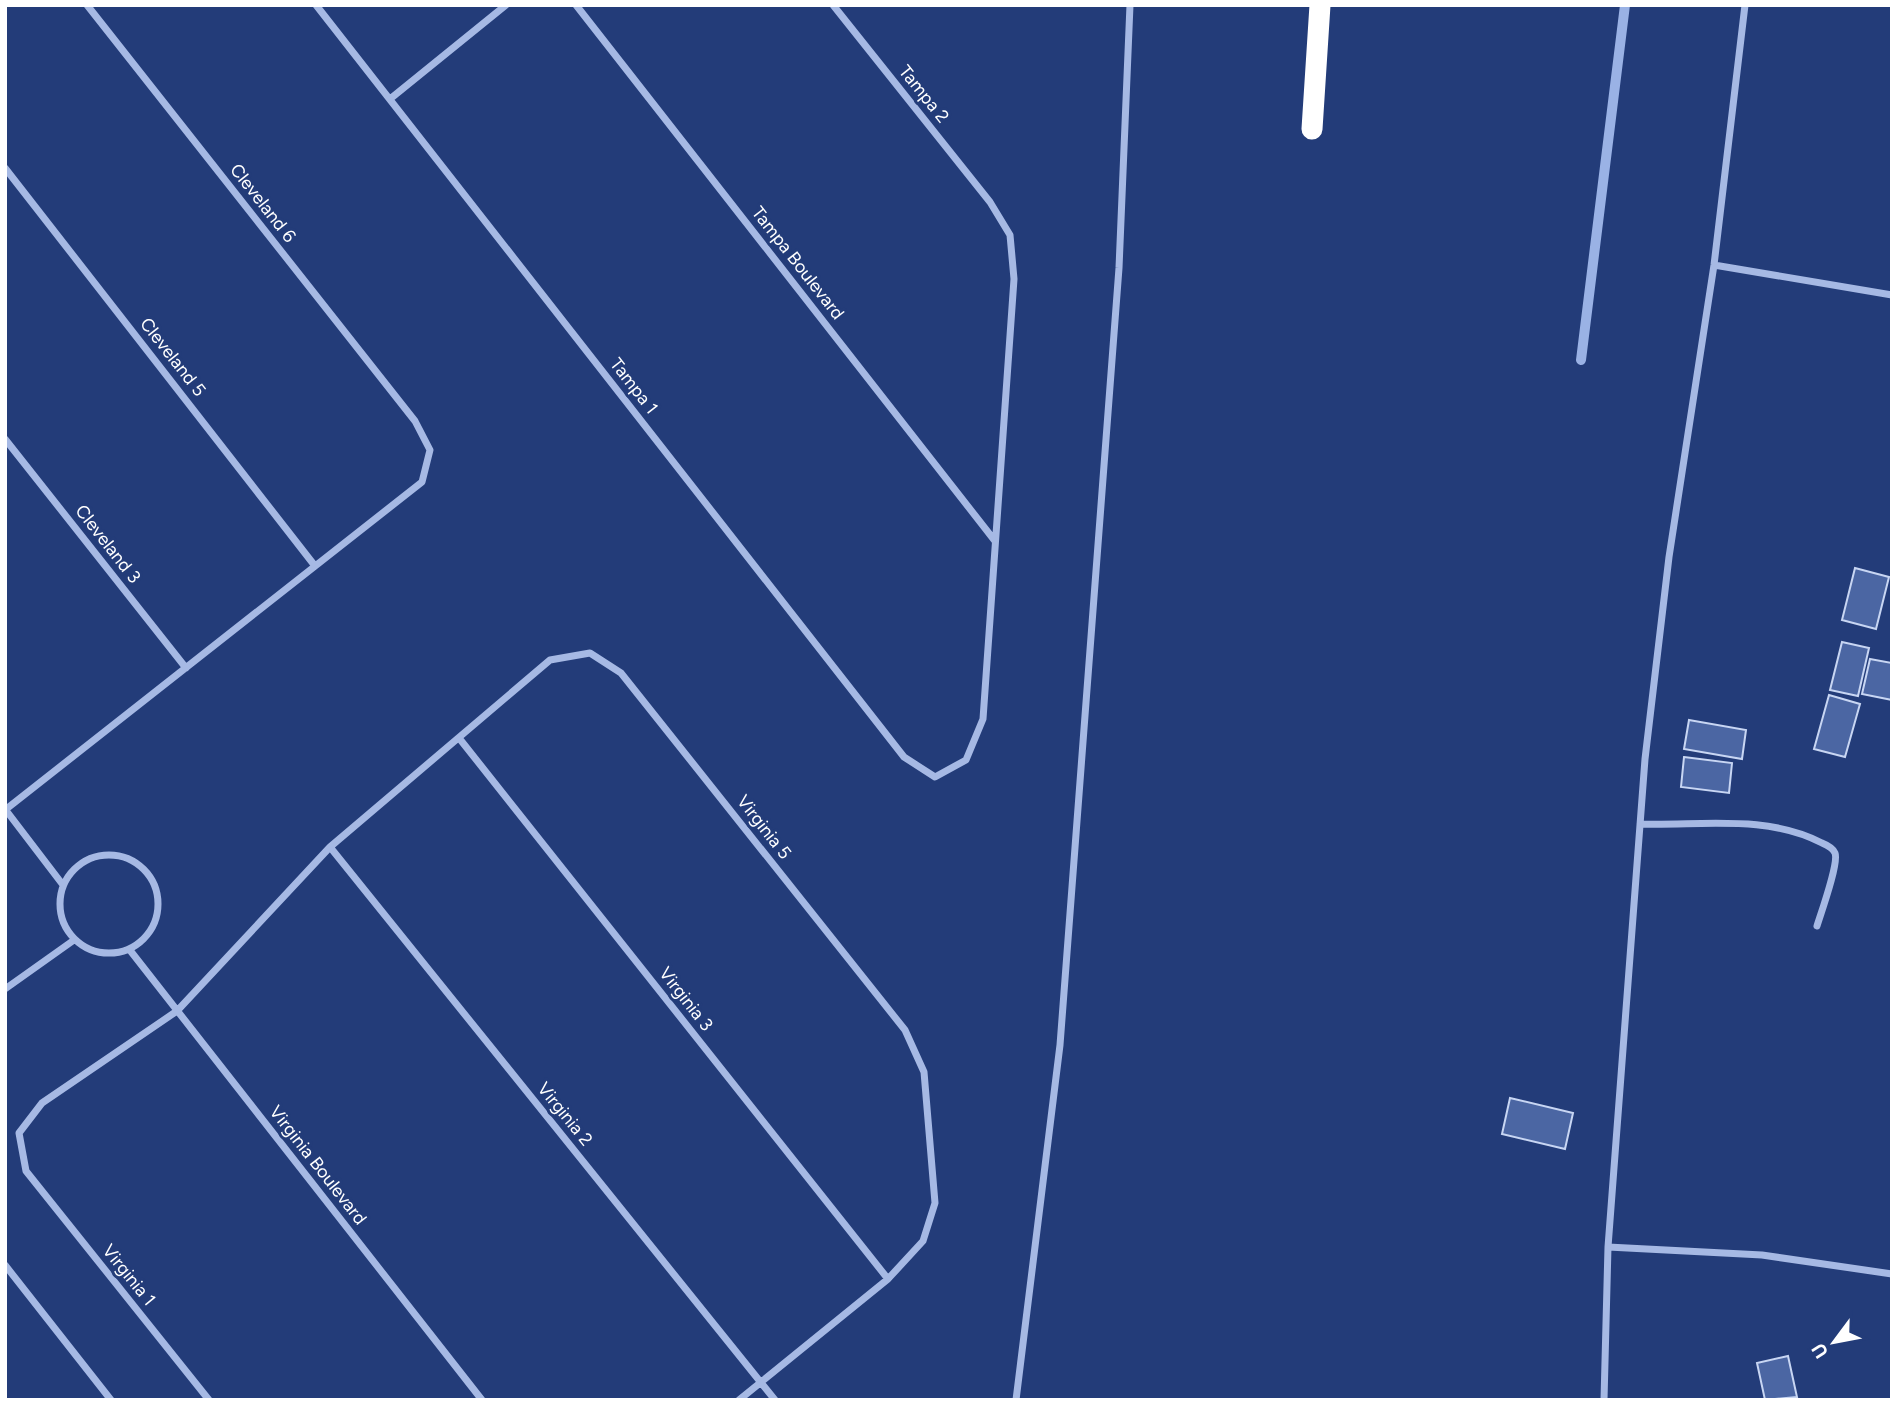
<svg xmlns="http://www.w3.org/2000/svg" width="1897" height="1405" font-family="Figtree,sans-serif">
  <rect width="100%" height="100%" fill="#233c79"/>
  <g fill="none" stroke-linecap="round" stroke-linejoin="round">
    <!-- stream -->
    <path stroke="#9ab2e5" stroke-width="10" d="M1581,360L1625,5"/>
  </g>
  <!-- building -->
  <path fill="#4b66a3" stroke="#c8d6f3" stroke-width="2" d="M1855,568L1889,577L1876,629L1842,620Z
    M1842,642L1869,648L1858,696L1830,690Z
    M1870,659L1892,663V700L1862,694Z
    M1829,695L1860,704L1845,757L1814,749Z
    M1689,720L1746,730L1742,759L1684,749Z
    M1684,757L1732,763L1729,793L1681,787Z
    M1510,1098L1573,1113L1565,1149L1502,1134Z
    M1788,1356L1797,1397L1765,1400L1757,1363Z"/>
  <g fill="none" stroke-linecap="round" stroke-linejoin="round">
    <!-- street -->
    <path stroke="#a6b9e4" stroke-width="7" d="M316,5L904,757L935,777L966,760L983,719L1014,279L1010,235L990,202L833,5
      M576,5L995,541
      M390,99L506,5
      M5,168L315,566
      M1714,265L1892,295
      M5,439L186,668
      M459,738L888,1279
      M5,809L63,885
      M5,810L422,482L430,450L415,421L87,5
      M1640,824C1700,826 1767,814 1822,843C1827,845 1833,848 1835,853C1839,863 1821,913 1817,926
      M330,847L775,1400
      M60 904a49 49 0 1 1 98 0a49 49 0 1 1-98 0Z
      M129,949L482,1400
      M5,989L74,940
      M1608,1247L1762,1255L1892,1274
      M5,1265L111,1400
      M209,1400L26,1171L19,1133L42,1103L177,1011L330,847L550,660L590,653L621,673L905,1030L924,1072L935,1203L923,1241L888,1279L739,1400
      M1016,1400L1060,1045L1119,268L1130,5
      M1604,1400L1608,1247L1645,759L1669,557L1714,265L1745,5"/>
    <!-- highway -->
    <path stroke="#fff" stroke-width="21" d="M1312,129L1320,5"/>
  </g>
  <g text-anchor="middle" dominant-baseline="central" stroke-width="6" stroke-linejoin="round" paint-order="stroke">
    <!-- street labels -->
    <g font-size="18" fill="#fff" stroke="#233c79">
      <text transform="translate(924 94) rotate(51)">Tampa 2</text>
      <text transform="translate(263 203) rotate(52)">Cleveland 6</text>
      <text transform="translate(798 263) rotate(52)">Tampa Boulevard</text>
      <text transform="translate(173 357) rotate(52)">Cleveland 5</text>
      <text transform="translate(634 386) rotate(52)">Tampa 1</text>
      <text transform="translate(108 544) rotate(52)">Cleveland 3</text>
      <text transform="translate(764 827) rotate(52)">Virginia 5</text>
      <text transform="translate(686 999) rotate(52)">Virginia 3</text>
      <text transform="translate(565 1114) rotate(51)">Virginia 2</text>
      <text transform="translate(318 1165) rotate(52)">Virginia Boulevard</text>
      <text transform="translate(129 1275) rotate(51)">Virginia 1</text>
    </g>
  </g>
  <!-- border -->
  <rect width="1897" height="1405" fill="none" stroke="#ffffff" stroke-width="14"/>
  <!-- north arrow -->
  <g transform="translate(1834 1342) rotate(238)" stroke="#233c79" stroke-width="5" paint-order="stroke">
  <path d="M0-5L12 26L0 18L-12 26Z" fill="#ffffff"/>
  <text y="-10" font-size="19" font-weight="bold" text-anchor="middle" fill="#ffffff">U</text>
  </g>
</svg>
